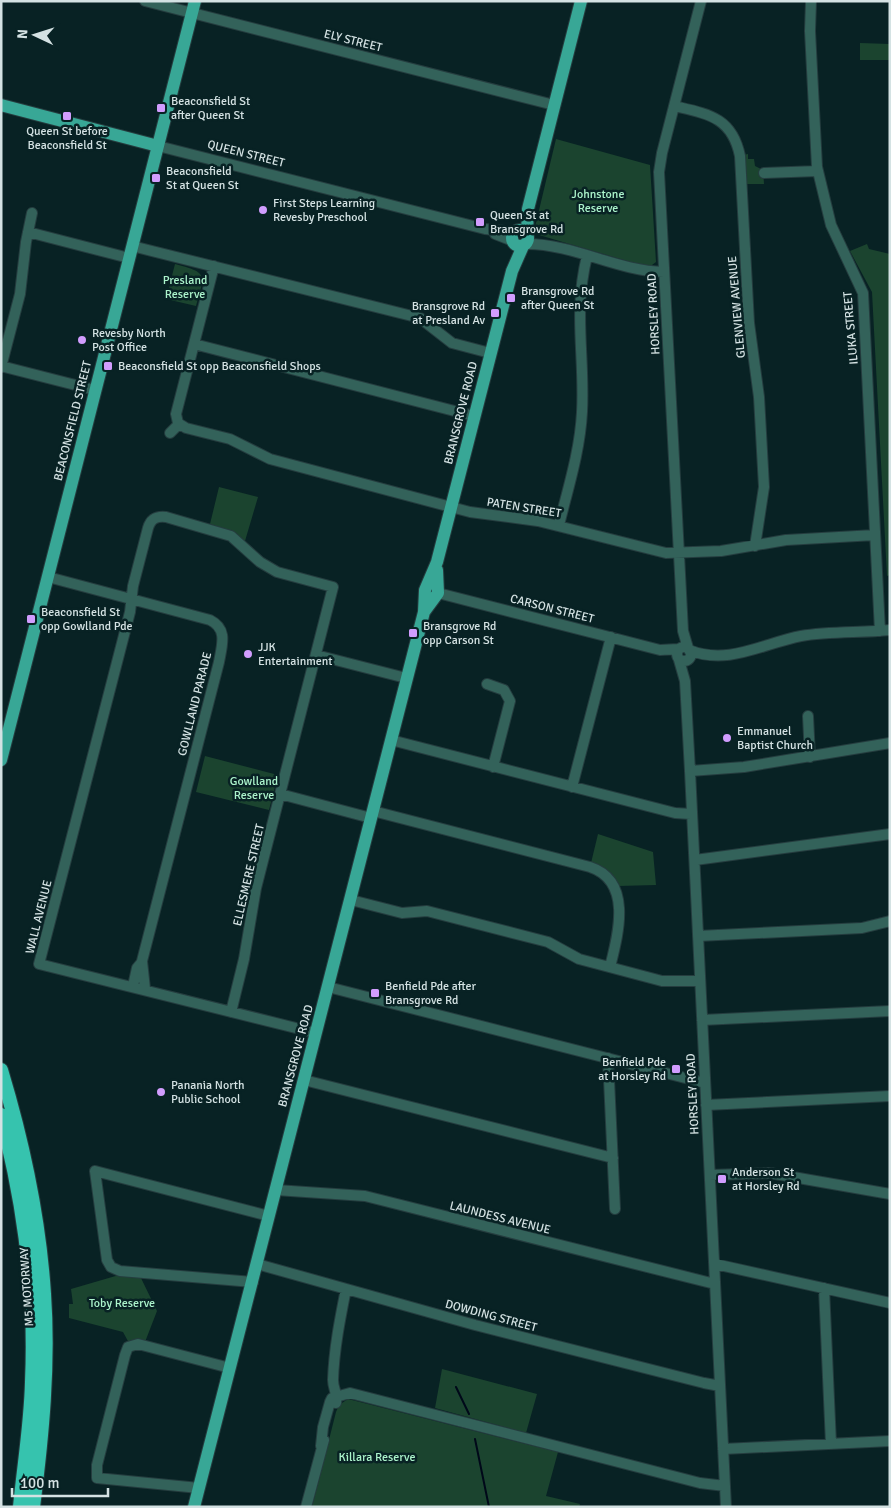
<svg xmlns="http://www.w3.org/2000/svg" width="891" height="1508" font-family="Signika,sans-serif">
  <rect width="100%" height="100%" fill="#082224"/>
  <!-- green -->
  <path fill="#1b442f" d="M860,43L890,44V60H860Z
    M556,139L650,165L656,262L652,265L644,266L539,235L535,227Z
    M748,154V159H754L755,166L763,170L764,184H745L743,155Z
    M867,244L869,249L890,254V575L887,576L872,292L850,251Z
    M175,264C210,273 204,275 196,306L166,299Z
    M219,487L258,497L245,541L232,532L210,524Z
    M205,756L278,775L269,810L196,792Z
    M598,834L653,852L656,885L618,886L607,871L591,863Z
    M119,1275L140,1276L157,1311L145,1342L129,1343L123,1332L69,1318V1304H73L71,1289Z
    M442,1369L537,1394L526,1433L435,1408Z
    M348,1399L558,1452L546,1496L580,1504L579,1507H312L336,1412L339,1405Z"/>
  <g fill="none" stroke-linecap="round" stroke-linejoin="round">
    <!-- stream -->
    <path stroke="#000819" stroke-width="2" d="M456,1387L469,1414
      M475,1439L489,1507"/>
    <defs>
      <path id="minor" d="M145,1L554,105
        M811,1L810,31L817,167L831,225L863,293L880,631
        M674,106C708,114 732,117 740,156L749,323L759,397L764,487L755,546
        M158,146L485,229L515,232
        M764,173L818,171
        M28,232L129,258
        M495,234L513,241
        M527,244C574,244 617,271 664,272
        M132,246L420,318L452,343L490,353
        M214,266L176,414L178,423L186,428L230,439L270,459L470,512L538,521L666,553L721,551L786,540L875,535
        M194,344L474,416
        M1,366L95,390
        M1,367L20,294L26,242L32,213
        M170,433L179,424
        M559,525C568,488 580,451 582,412C585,356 573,313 587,256
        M48,577L210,620C228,629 222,645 219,662L142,961L145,989
        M438,593L660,650L678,649
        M677 654a7 7 0 1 1 14 0a7 7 0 1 1-14 0Z
        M688,648L683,631L659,172L662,153L701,1
        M689,650C728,666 764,643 801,636C830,631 861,633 890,630
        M316,655L406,678
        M679,660L685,681L690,771L726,1507
        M487,684L504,690L510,701L493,767
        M808,716L810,757
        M391,740L675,813L691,814
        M690,771L744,767L890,743
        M572,787L611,637
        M280,794L371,818
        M373,811L590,867C633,881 618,935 610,967
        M695,860L890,834
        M351,900L402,913L427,911L548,942L579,959L662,981H699
        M698,936L862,928L890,921
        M133,986L137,968L142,962
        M328,987L705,1083
        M231,1012L244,959L256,888L333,587L277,572L260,562L231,536L166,517C157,516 151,518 148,528L133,586L130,612L39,964L316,1033
        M702,1020L890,1011
        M608,1058L615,1209
        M304,1080L613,1158
        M706,1105L890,1096
        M710,1175L770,1173L890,1194
        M276,1190L365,1196L715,1284
        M257,1264L475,1325L704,1383L720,1386
        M715,1264L890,1303
        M253,1282L120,1271L111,1267L107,1260L95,1171L269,1216
        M824,1288L831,1444
        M336,1403C338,1394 333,1389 333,1380C334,1349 340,1319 346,1289
        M321,1446L323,1427L330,1402L332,1398L350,1393L700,1483L725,1486
        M723,1449L890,1441
        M199,1488L97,1478V1465L125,1355L128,1347L138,1344L230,1368
        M306,1507L324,1440"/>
      <path id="major" d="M1,105L158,146
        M512 238a8 8 0 1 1 16 0a8 8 0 1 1-16 0Z
        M527,234L528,209L581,1
        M424,612L438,593L437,570
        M1,760L195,1
        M194,1507L424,612L425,590L437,562L512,271L523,246"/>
      <path id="highway" d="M1,1070C23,1143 39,1217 44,1294C49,1365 42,1436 33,1507
        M1,1115C24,1201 36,1292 32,1382C31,1424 24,1465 20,1507"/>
    </defs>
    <!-- minor casing -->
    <use href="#minor" stroke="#253d3f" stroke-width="12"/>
    <!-- major casing -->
    <use href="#major" stroke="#253d3f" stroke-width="14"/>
    <!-- highway casing -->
    <use href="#highway" stroke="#253d3f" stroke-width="16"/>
    <!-- minor -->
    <use href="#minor" stroke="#33625a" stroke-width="10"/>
    <!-- major -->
    <use href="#major" stroke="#38a796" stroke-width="12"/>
    <!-- highway -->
    <use href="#highway" stroke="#36c3ae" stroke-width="14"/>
  </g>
  <!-- markers -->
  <g fill="#d19dfe" stroke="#082224" stroke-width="2">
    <rect x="156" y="103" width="10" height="10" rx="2.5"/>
    <rect x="62" y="111" width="10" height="10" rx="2.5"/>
    <rect x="151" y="173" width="10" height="10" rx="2.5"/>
    <circle cx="263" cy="210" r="5"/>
    <rect x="475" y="217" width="10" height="10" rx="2.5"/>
    <rect x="506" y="293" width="10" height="10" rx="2.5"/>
    <rect x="490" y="308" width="10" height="10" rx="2.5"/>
    <circle cx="82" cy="340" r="5"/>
    <rect x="103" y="361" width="10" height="10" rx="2.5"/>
    <rect x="26" y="614" width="10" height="10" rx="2.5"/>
    <rect x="408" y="628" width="10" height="10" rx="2.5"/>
    <circle cx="248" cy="654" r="5"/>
    <circle cx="727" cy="738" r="5"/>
    <rect x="370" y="988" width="10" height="10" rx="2.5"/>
    <rect x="671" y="1064" width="10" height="10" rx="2.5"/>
    <circle cx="161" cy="1092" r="5"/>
    <rect x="717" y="1174" width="10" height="10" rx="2.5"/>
  </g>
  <g text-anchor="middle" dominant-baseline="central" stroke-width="5" stroke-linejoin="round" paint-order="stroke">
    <!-- street labels -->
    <g font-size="12" fill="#d4e2e3" stroke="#082224">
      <text transform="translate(353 41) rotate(14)">ELY STREET</text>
      <text transform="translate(246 154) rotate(14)">QUEEN STREET</text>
      <text transform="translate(737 307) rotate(-95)">GLENVIEW AVENUE</text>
      <text transform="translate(654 314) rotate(-93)">HORSLEY ROAD</text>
      <text transform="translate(851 328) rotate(-95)">ILUKA STREET</text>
      <text transform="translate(461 413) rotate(-76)">BRANSGROVE ROAD</text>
      <text transform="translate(73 421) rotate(-76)">BEACONSFIELD STREET</text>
      <text transform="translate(524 508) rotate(9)">PATEN STREET</text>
      <text transform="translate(552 609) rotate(14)">CARSON STREET</text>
      <text transform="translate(195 704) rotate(-76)">GOWLLAND PARADE</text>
      <text transform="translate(249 875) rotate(-77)">ELLESMERE STREET</text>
      <text transform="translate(39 917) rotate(-76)">WALL AVENUE</text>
      <text transform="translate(296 1056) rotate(-75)">BRANSGROVE ROAD</text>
      <text transform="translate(693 1094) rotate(-93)">HORSLEY ROAD</text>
      <text transform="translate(500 1218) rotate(14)">LAUNDESS AVENUE</text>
      <text transform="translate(27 1287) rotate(-94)">M5 MOTORWAY</text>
      <text transform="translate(491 1316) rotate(15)">DOWDING STREET</text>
    </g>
    <!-- poi labels -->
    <g font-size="12" fill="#d4e2e3" stroke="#082224" text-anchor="start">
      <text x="171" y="101">Beaconsfield St<tspan x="171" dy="14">after Queen St</tspan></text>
      <text x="67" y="131" text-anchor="middle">Queen St before<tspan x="67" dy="14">Beaconsfield St</tspan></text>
      <text x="166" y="171">Beaconsfield<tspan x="166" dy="14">St at Queen St</tspan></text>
      <text x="273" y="203">First Steps Learning<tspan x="273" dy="14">Revesby Preschool</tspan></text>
      <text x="490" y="215">Queen St at<tspan x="490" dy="14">Bransgrove Rd</tspan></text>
      <text x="521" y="291">Bransgrove Rd<tspan x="521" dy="14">after Queen St</tspan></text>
      <text x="485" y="306" text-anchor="end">Bransgrove Rd<tspan x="485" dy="14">at Presland Av</tspan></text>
      <text x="92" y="333">Revesby North<tspan x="92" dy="14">Post Office</tspan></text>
      <text x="118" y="366">Beaconsfield St opp Beaconsfield Shops</text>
      <text x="41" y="612">Beaconsfield St<tspan x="41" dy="14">opp Gowlland Pde</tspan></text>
      <text x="423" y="626">Bransgrove Rd<tspan x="423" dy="14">opp Carson St</tspan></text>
      <text x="258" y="647">JJK<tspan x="258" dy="14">Entertainment</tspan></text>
      <text x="737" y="731">Emmanuel<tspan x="737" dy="14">Baptist Church</tspan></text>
      <text x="385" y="986">Benfield Pde after<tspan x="385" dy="14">Bransgrove Rd</tspan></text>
      <text x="666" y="1062" text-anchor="end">Benfield Pde<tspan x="666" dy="14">at Horsley Rd</tspan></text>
      <text x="171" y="1085">Panania North<tspan x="171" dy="14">Public School</tspan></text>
      <text x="732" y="1172">Anderson St<tspan x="732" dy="14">at Horsley Rd</tspan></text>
    </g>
    <!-- park labels -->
    <g font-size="12" fill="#acf4cc" stroke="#082224">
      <text x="598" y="194">Johnstone<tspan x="598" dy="14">Reserve</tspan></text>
      <text x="185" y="280">Presland<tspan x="185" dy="14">Reserve</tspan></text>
      <text x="254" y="781">Gowlland<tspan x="254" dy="14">Reserve</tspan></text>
      <text x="122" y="1303">Toby Reserve</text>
      <text x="377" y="1457">Killara Reserve</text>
    </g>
  </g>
  <!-- border -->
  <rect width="891" height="1508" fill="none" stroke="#d4e2e3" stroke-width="5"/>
  <!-- north arrow -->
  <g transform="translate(35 35) rotate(274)" stroke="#082224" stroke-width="4" paint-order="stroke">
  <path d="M0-4L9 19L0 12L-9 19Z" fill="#d4e2e3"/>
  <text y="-8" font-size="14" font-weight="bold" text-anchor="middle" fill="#d4e2e3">N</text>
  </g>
  <!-- scale -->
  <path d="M12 1488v8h96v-8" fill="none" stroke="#d4e2e3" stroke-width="2.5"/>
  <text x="20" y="1488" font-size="15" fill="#d4e2e3" stroke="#082224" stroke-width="4" paint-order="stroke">100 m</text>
</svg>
